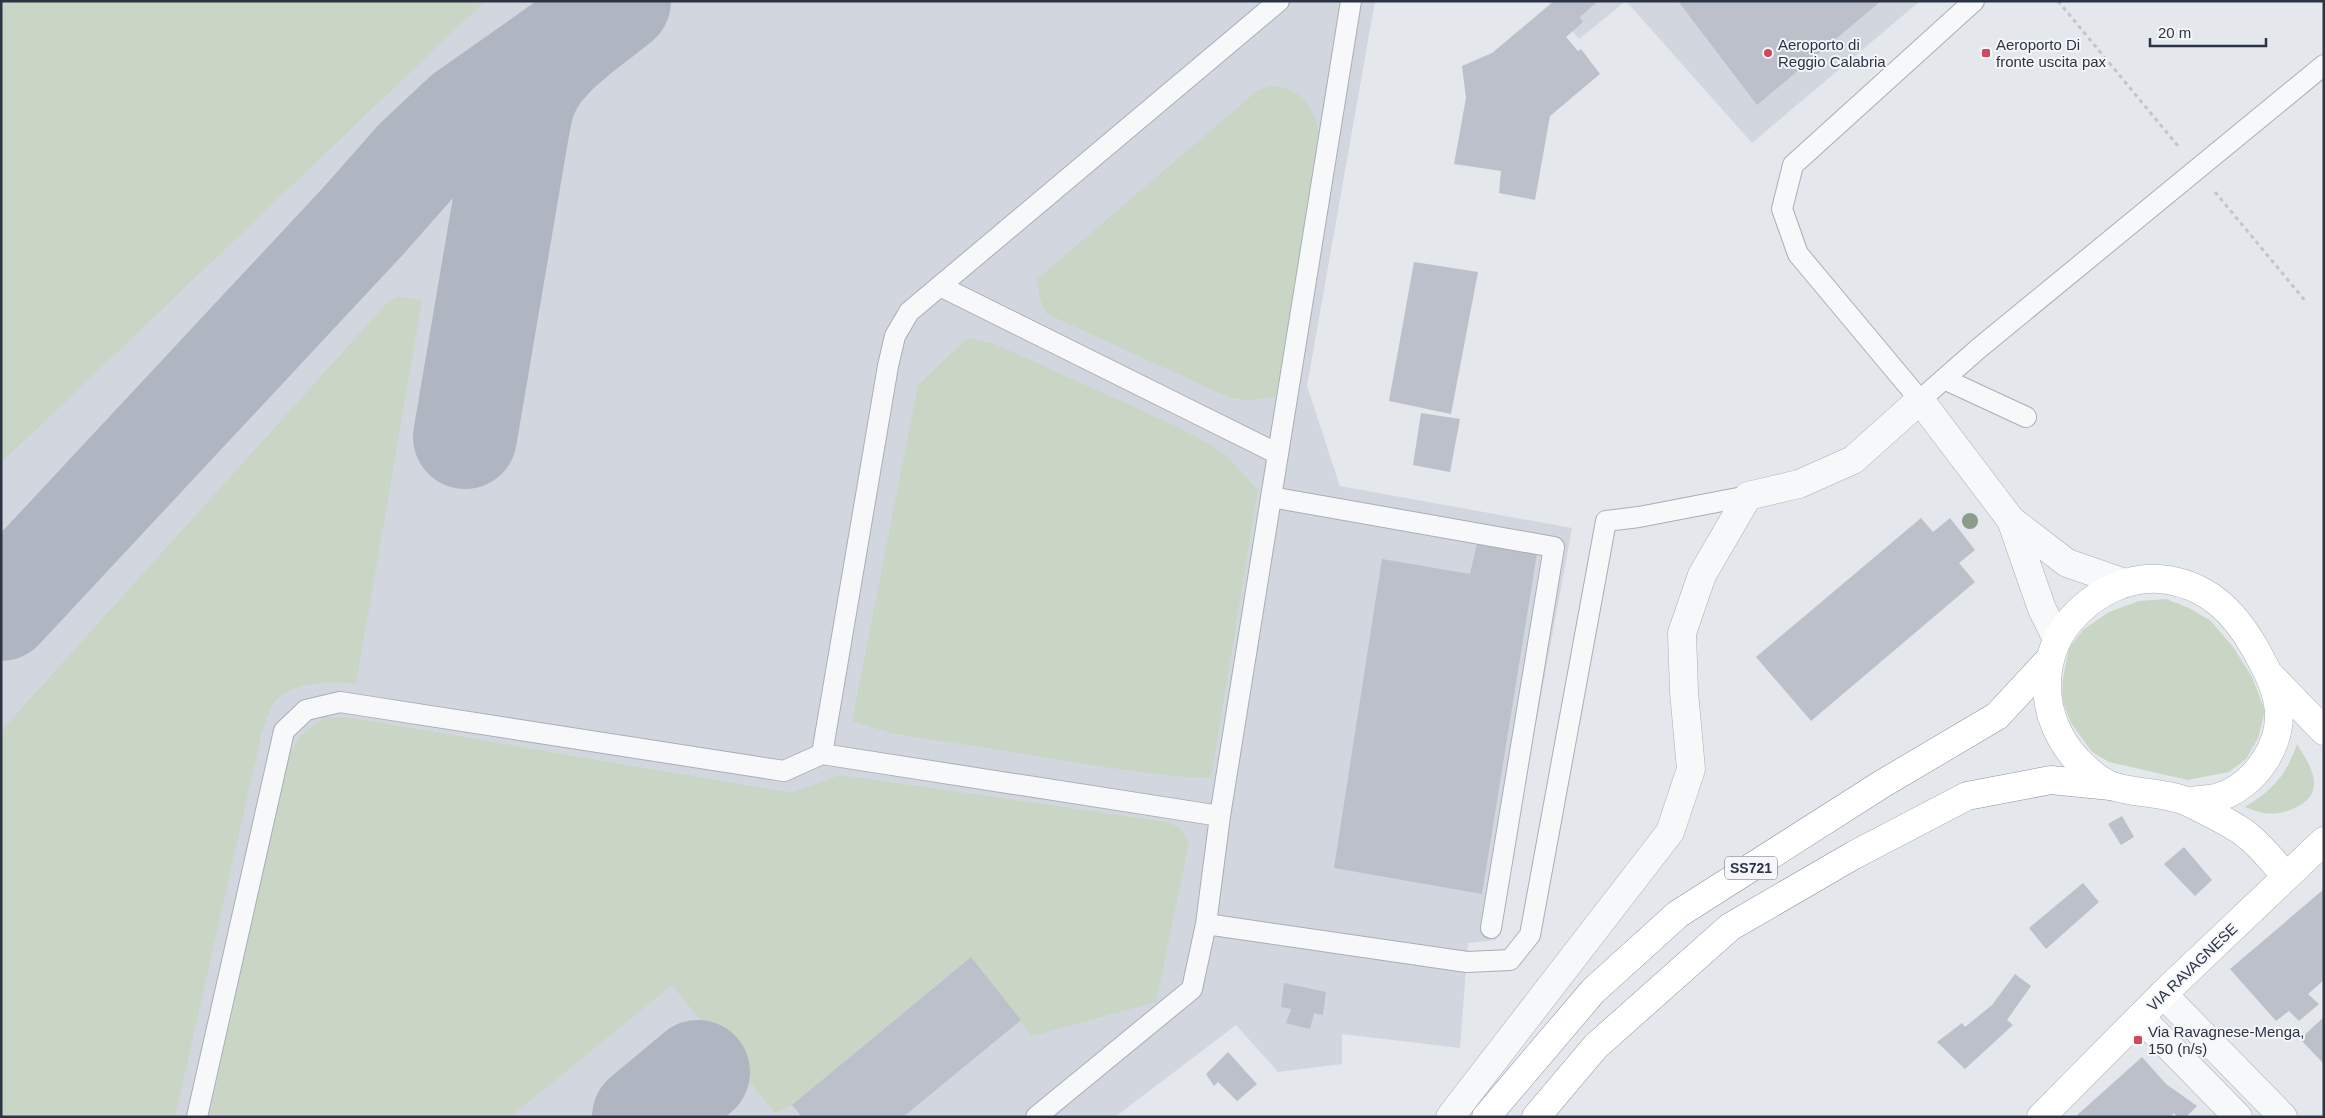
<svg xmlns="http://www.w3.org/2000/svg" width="2325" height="1118" font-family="Arial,sans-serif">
  <rect width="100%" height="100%" fill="#e4e7ec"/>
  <!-- built -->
  <path fill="#d2d6de" d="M1,1H1375L1307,386L1340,486L1572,528L1496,940L1468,943L1460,1048L1342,1034V1064L1278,1072L1236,1025L1115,1117H1Z
    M1547,1H1920L1752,143L1626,1L1579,39Z"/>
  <!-- green -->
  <path fill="#c9d6c5" d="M1,1H485L1,463Z
    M1271,86C1301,87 1316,108 1319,137L1276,397L1247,400L1228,397L1047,314L1041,302L1036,280L1258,90Z
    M397,296L422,301L356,684C328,681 285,680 270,710C266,718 264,728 261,736L175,1117H1V731L387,303Z
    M968,338L995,344L1176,426L1204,441L1226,455L1258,490L1211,778L1174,776L1125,770L891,733L852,721L918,385Z
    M2166,599L2189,608L2211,621L2233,647L2252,677L2265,711L2258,738L2246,759L2229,772L2188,780L2109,762L2092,752L2071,723L2062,699L2063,678L2069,648L2084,629L2109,612L2139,601Z
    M325,717H346L791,793L840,775L1167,822L1180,828L1189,843L1156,1002L1032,1036L970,957L792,1105L775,1113L672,985L510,1117H209L286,760L301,735Z
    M2297,744C2304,756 2318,775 2313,790C2309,807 2279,816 2264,813C2258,812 2251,809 2245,807C2273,789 2286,776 2297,744Z"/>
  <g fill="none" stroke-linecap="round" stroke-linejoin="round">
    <!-- taxiway -->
    <path stroke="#b0b6c1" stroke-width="104" d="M465,437L517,131C519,120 521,108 525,97C541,55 585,29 619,1
      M1,609L365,219L417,160L465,115L560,48
      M644,1117L698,1072"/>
  </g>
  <!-- building -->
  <path fill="#bbc0ca" d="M1554,1H1598L1580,17L1583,22L1566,37L1578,51L1581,49L1600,74L1550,116L1535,200L1499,193L1501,171L1454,164L1466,98L1462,66L1492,53Z
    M1678,1H1881L1757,105Z
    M1414,262L1478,272L1451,414L1389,401Z
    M1421,413L1460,419L1450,472L1413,465Z
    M1921,518L1933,532L1950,518L1975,550L1959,563L1975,582L1811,721L1756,657Z
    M1478,539L1538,547L1482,894L1334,868L1382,559L1470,574Z
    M2122,816L2134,837L2121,845L2108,824Z
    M2184,847L2212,880L2195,896L2164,864Z
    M2083,883L2099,902L2046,949L2029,928Z
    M2324,889V980L2308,994L2319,1004L2299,1021L2289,1011L2276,1021L2230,969Z
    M971,957L1021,1020L903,1117H802L792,1105Z
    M2015,974L2031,986L2007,1020L2013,1025L1965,1069L1937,1042L1962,1023L1965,1027L1992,1005Z
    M1284,983L1326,992L1323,1015L1314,1013L1310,1029L1286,1023L1291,1009L1281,1007Z
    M2324,1017V1064L2300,1039Z
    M1228,1052L1257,1084L1237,1101L1218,1082L1214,1086L1206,1074Z
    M2142,1057L2166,1084L2197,1106L2186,1117H2177L2174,1113L2170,1117H2075Z"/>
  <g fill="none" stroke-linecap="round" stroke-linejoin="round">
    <defs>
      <path id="service" d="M1974,1L1793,165L1782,209L1798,254L1920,400L1978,349L2324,65
        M940,286L1278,454L1220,816L1206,924
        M1944,379L2026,417
        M1278,454L1351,1
        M1271,497L1554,547L1491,928
        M822,754L1220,816
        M197,1117L284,731L306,710L340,702L784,771L822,754L888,366L895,336L909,312L1279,1
        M1036,1117L1192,989L1206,924L1467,962L1510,960L1530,935L1606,521L1639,517L1748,496"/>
      <path id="minor" d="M2011,520L2042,609L2057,639
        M2163,994L2283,1117
        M2140,1017L2238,1117
        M1450,1117L1670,832L1691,769L1684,692L1682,633L1702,575L1748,496L1799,484L1853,460L1920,400L2011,520L2067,563L2125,583"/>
      <path id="secondary" d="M2271,676L2324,731
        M2187,801C2196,800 2207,800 2216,798C2254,788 2285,743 2278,704C2275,684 2265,667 2256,650C2234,611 2206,583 2159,579C2129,577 2100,591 2079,611C2035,653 2038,718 2078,761C2088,771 2099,781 2112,786C2135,794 2168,792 2190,803C2207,812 2234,824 2248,836C2262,847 2274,863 2286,876
        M2041,1117L2163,994L2324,841"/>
      <path id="trunk" d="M1486,1117L1593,991L1678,914L1882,784L1997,716L2049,660
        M1536,1117L1596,1046L1730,927L1854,855L1967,796L2051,780L2111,786"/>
    </defs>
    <!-- service casing -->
    <use href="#service" stroke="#a9aeb7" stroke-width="22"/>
    <!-- minor casing -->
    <use href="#minor" stroke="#a9aeb7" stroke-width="29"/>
    <!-- secondary casing -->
    <use href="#secondary" stroke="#a9aeb7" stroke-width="29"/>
    <!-- trunk casing -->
    <use href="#trunk" stroke="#8b94a3" stroke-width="29"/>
    <!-- path -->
    <path stroke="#c2c5cb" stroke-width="3" stroke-dasharray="4 4" stroke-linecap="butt" d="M2058,1L2178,146
      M2215,192L2307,303"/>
    <!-- service -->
    <use href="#service" stroke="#f7f8fa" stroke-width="20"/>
    <!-- minor -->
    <use href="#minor" stroke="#f7f8fa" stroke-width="28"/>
    <!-- secondary -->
    <use href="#secondary" stroke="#fff" stroke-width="28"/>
    <!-- trunk -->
    <use href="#trunk" stroke="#fff" stroke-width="28"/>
  </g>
  <!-- trees -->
  <circle fill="#899d89" cx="1970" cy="521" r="8"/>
  <!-- markers -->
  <g fill="#d1495b" stroke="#f4f6f9" stroke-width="2">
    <circle cx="1768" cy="53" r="5"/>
    <rect x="1981" y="48" width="10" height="10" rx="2.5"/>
    <rect x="2133" y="1035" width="10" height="10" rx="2.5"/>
  </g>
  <g text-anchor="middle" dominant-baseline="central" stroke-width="4" stroke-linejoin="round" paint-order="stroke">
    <!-- shield labels -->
    <rect fill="#f4f6f9" stroke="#676e7b" stroke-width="1" x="1725" y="856.5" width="52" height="23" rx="4"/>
    <g font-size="14" font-weight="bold" fill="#2b3445">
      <text x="1751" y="868">SS721</text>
    </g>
    <!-- poi labels -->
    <g font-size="15" fill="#2b3445" stroke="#f4f6f9" text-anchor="start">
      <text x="1778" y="44">Aeroporto di<tspan x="1778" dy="17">Reggio Calabria</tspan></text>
      <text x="1996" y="44">Aeroporto Di<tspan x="1996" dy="17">fronte uscita pax</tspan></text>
      <text x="2148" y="1031">Via Ravagnese-Menga,<tspan x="2148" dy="17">150 (n/s)</tspan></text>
    </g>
    <!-- street labels -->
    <g font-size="15" fill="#2b3445" stroke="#f4f6f9">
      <text transform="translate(2192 967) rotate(-44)">VIA RAVAGNESE</text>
    </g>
  </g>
  <!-- border -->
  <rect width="2325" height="1118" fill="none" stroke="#2b3445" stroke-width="5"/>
  <!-- scale -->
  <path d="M2150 38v8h116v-8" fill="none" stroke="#2b3445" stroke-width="2.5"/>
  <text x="2158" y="38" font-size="15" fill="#2b3445" stroke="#f4f6f9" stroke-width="4" paint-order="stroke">20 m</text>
</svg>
